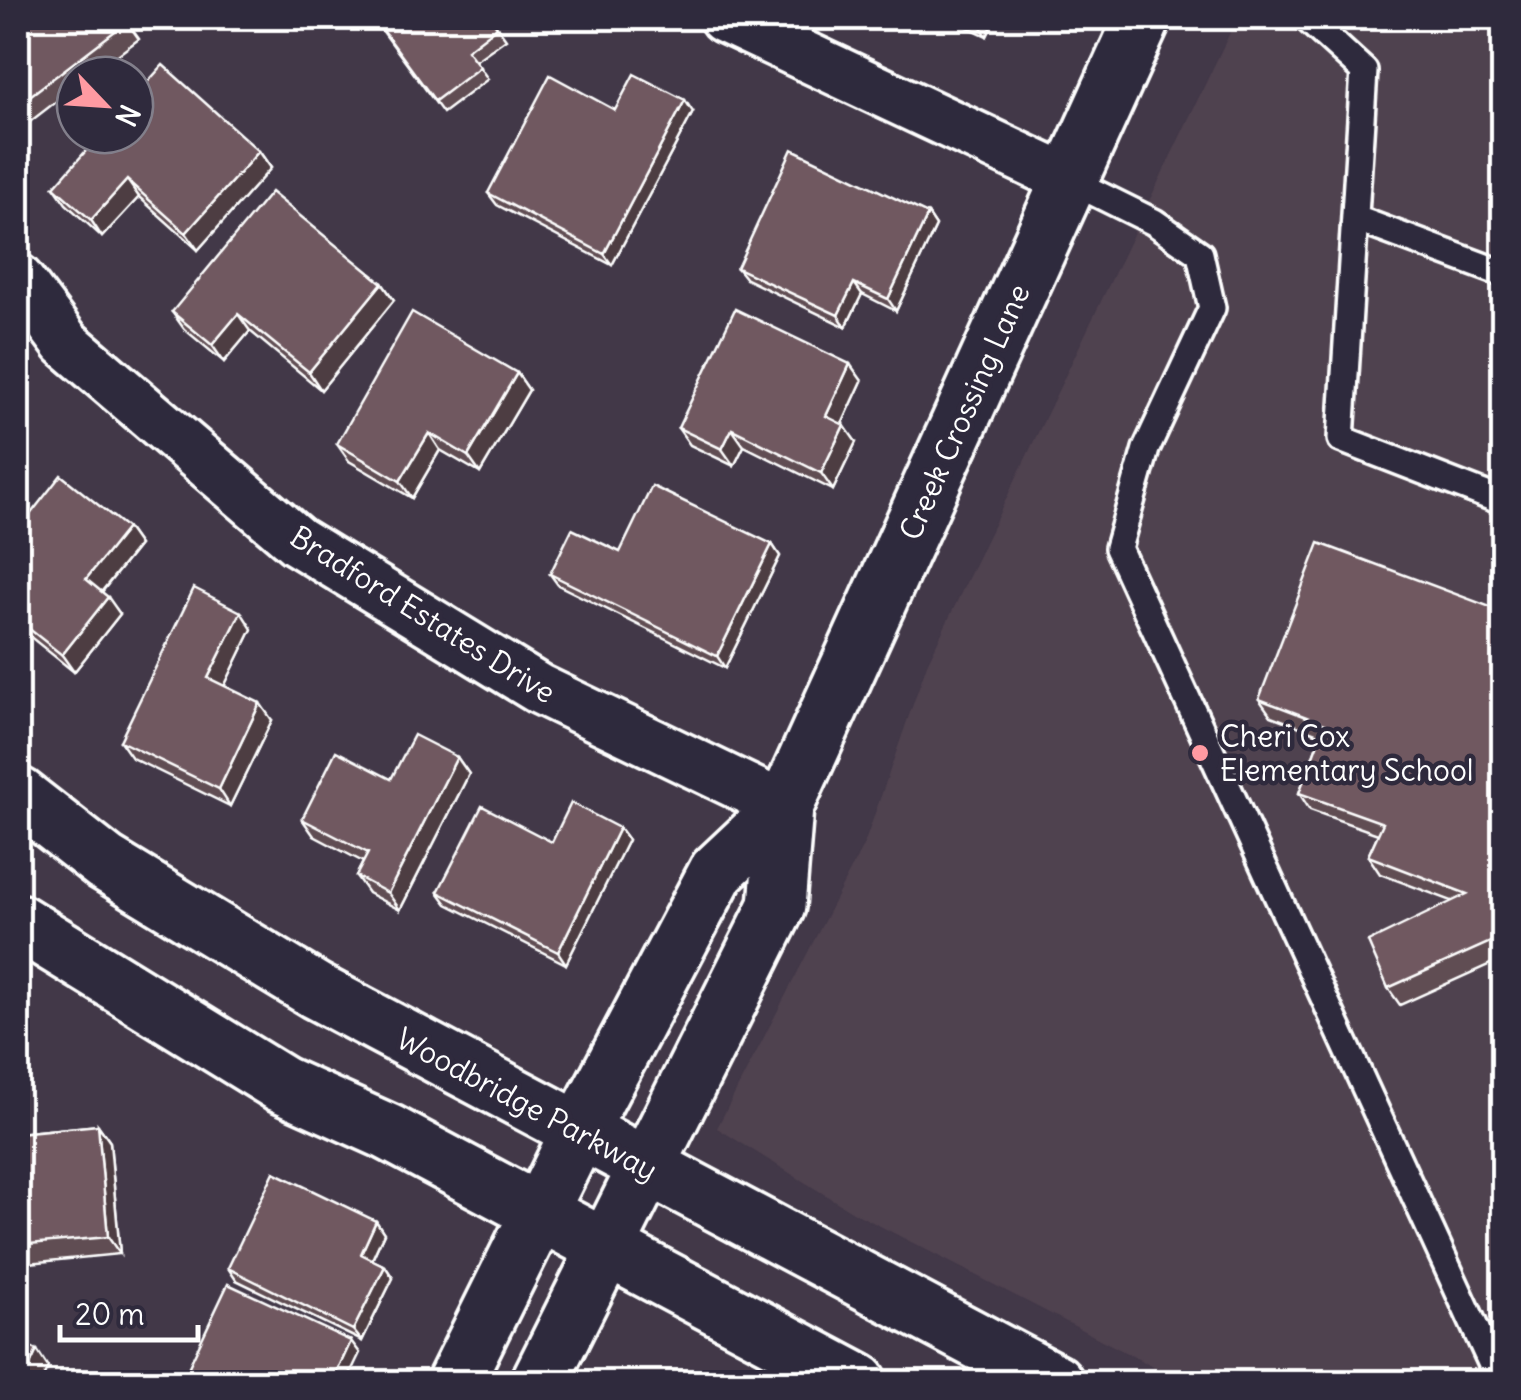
<svg xmlns="http://www.w3.org/2000/svg" width="1521" height="1400" font-family="Delius,sans-serif">
  <rect width="100%" height="100%" fill="#423848"/>
  <filter id="ink" filterUnits="userSpaceOnUse"><feTurbulence type="fractalNoise" baseFrequency=".01" numOctaves="2"/><feDisplacementMap in="SourceGraphic" scale="20" xChannelSelector="R" yChannelSelector="G"/><feConvolveMatrix kernelMatrix="1 2 1 2 8 2 1 2 1" color-interpolation-filters="sRGB"/></filter>
  <g filter="url(#ink)">
    <!-- built -->
    <path fill="#50424f" d="M1237,18H1503V1382H1183L853,1212L717,1128L865,842L927,664Z"/>
    <g fill="none" stroke-linecap="round" stroke-linejoin="round">
      <defs>
        <path id="lane" d="M1306,18L1364,71L1341,439L1504,502
          M1069,180L1154,222L1200,254L1212,308L1146,449L1118,548L1500,1382
          M1356,219L1504,274"/>
        <path id="street" d="M724,18L1069,180
          M18,279L66,343L297,541L539,689L785,807"/>
        <path id="secondary" d="M18,795L105,863L316,991L1055,1382
          M18,922L281,1084L388,1132L859,1382
          M455,1382L579,1132L717,871L785,807
          M539,1382L777,906L785,807L1143,18"/>
      </defs>
      <!-- lane casing -->
      <use href="#lane" stroke="#fff" stroke-width="32"/>
      <!-- street casing -->
      <use href="#street" stroke="#fff" stroke-width="55"/>
      <!-- secondary casing -->
      <use href="#secondary" stroke="#fff" stroke-width="62"/>
      <!-- lane -->
      <use href="#lane" stroke="#2f2a3d" stroke-width="25"/>
      <!-- street -->
      <use href="#street" stroke="#2f2a3d" stroke-width="48"/>
      <!-- secondary -->
      <use href="#secondary" stroke="#2f2a3d" stroke-width="55"/>
    </g>
    <!-- wall -->
    <path fill="#604d53" stroke="#fff" stroke-width="2.5" d="M18,18H124L139,39L91,75H75V87L18,131Z
      M373,18H491L506,39L475,61L488,79L443,113Z
      M948,18H996L987,36Z
      M615,110L693,112L612,265L497,205L488,193Z
      M259,151L271,168L198,250L139,197L102,237L66,204L54,187Z
      M928,214L936,226L896,311L862,294L846,327L746,279L737,268Z
      M382,283L394,300L321,390L250,331L224,362L184,329L172,312Z
      M517,373L529,390L480,473L440,450L412,498L349,461L337,444Z
      M862,381L842,424L856,442L833,490L744,446L734,466L690,445L678,428Z
      M127,528L139,545L102,592L120,614L74,672L18,627V530Z
      M772,544L780,556L725,668L558,585L550,574L620,552Z
      M1504,612V958L1400,1005L1388,988L1452,901L1380,874L1368,856L1378,834L1310,810L1299,793L1321,735L1271,716L1259,699Z
      M252,629L224,686L272,720L230,806L132,758L120,741Z
      M457,757L469,774L400,910L368,893L356,876L363,862L314,836L302,819L391,779Z
      M619,828L628,840L566,964L447,904L438,892L552,842Z
      M98,1125L110,1142L120,1254L18,1264V1133Z
      M376,1221L384,1233L372,1260L385,1266L393,1278L362,1341L236,1280L228,1268Z"/>
    <!-- shaded-wall -->
    <path fill="#4e3e43" stroke="#fff" stroke-width="2.5" d="M982,18H996L987,36L979,24Z
      M685,100L693,112L612,265L604,254Z
      M259,151L271,168L198,250L186,233Z
      M127,180L139,197L102,237L91,220Z
      M928,214L936,226L896,311L888,299Z
      M382,283L394,300L321,390L309,372Z
      M854,283L862,294L846,327L838,315Z
      M238,314L250,331L224,362L212,345Z
      M850,364L862,381L838,433L826,416Z
      M517,373L529,390L480,473L468,456Z
      M844,425L856,442L833,490L821,473Z
      M732,429L744,446L734,466L722,449Z
      M429,433L440,450L412,498L400,481Z
      M127,528L139,545L98,596L86,579Z
      M772,544L780,556L725,668L717,656Z
      M108,597L120,614L74,672L62,655Z
      M241,612L252,629L220,695L208,678Z
      M260,703L272,720L230,806L219,789Z
      M457,757L469,774L400,910L388,893Z
      M619,828L628,840L566,964L558,952Z
      M98,1125L110,1142L120,1254L108,1237Z
      M376,1221L384,1233L369,1266L361,1254Z
      M385,1266L393,1278L362,1341L353,1330Z
      M351,1341L360,1353L346,1382H332Z
      M37,1350L48,1367L41,1382H22Z"/>
    <!-- building -->
    <path fill="#705960" stroke="#fff" stroke-width="2.5" d="M18,18H124L127,22L18,105Z
      M374,18H491L497,27L467,50L480,67L435,101Z
      M964,18H982L979,24Z
      M163,65L259,151L186,233L127,180L91,220L54,187L100,135H135V96Z
      M634,74L685,100L604,254L488,193L550,75L615,110Z
      M792,149L928,214L888,299L854,283L838,315L737,268Z
      M271,192L382,283L309,372L238,314L212,345L172,312Z
      M735,309L850,364L826,416L844,425L821,473L732,429L722,449L678,428Z
      M412,312L517,373L468,456L429,433L400,481L337,444Z
      M61,475L127,528L86,579L108,597L62,655L18,620V530Z
      M652,486L772,544L717,656L550,574L572,529L620,552Z
      M1319,543L1504,612V936L1388,988L1368,942L1467,894L1368,856L1383,823L1299,793L1325,724L1259,699Z
      M194,588L241,612L208,678L260,703L219,789L120,741Z
      M414,735L457,757L388,893L356,876L368,853L302,819L336,751L391,779Z
      M571,803L619,828L558,952L438,892L482,806L552,842Z
      M98,1125L108,1237L18,1245V1133Z
      M274,1172L376,1221L361,1254L385,1266L353,1330L228,1268Z
      M228,1284L351,1341L332,1382L182,1381Z
      M18,1341L37,1350L22,1382H18Z"/>
  </g>
  <!-- markers -->
  <circle fill="#ff9aa2" stroke="#2f2a3d" stroke-width="4" cx="1200" cy="753" r="10"/>
  <g text-anchor="middle" dominant-baseline="central" stroke-width="9" stroke-linejoin="round" paint-order="stroke">
    <!-- street labels -->
    <g font-size="30" fill="#fff" stroke="#2f2a3d">
      <text transform="translate(964 412) rotate(-66)">Creek Crossing Lane</text>
      <text transform="translate(423 614) rotate(32)">Bradford Estates Drive</text>
      <text transform="translate(527 1104) rotate(28)">Woodbridge Parkway</text>
    </g>
    <!-- poi labels -->
    <g font-size="30" fill="#fff" stroke="#2f2a3d" text-anchor="start">
      <text x="1220" y="736">Cheri Cox<tspan x="1220" dy="34">Elementary School</tspan></text>
    </g>
  </g>
  <!-- margin -->
  <rect width="1521" height="1400" fill="none" stroke="#2f2a3d" stroke-width="60"/>
  <rect x="30" y="30" width="1461" height="1340" fill="none" stroke="#fff" stroke-width="4" filter="url(#ink)"/>
  <!-- north arrow -->
  <g transform="translate(105 105) rotate(115)"><circle r="48" fill="#2f2a3d" stroke="#827f8b" stroke-width="2.5"/>
  <path d="M0-8L18 38L0 25L-18 38Z" fill="#ff9aa2"/>
  <text y="-15" font-size="28" font-weight="bold" text-anchor="middle" fill="#ffffff">N</text>
  </g>
  <!-- scale -->
  <path d="M60 1325v15h138v-15" fill="none" stroke="#ffffff" stroke-width="5"/>
  <text x="75" y="1325" font-size="30" fill="#ffffff" stroke="#2f2a3d" stroke-width="8" paint-order="stroke">20 m</text>
</svg>
